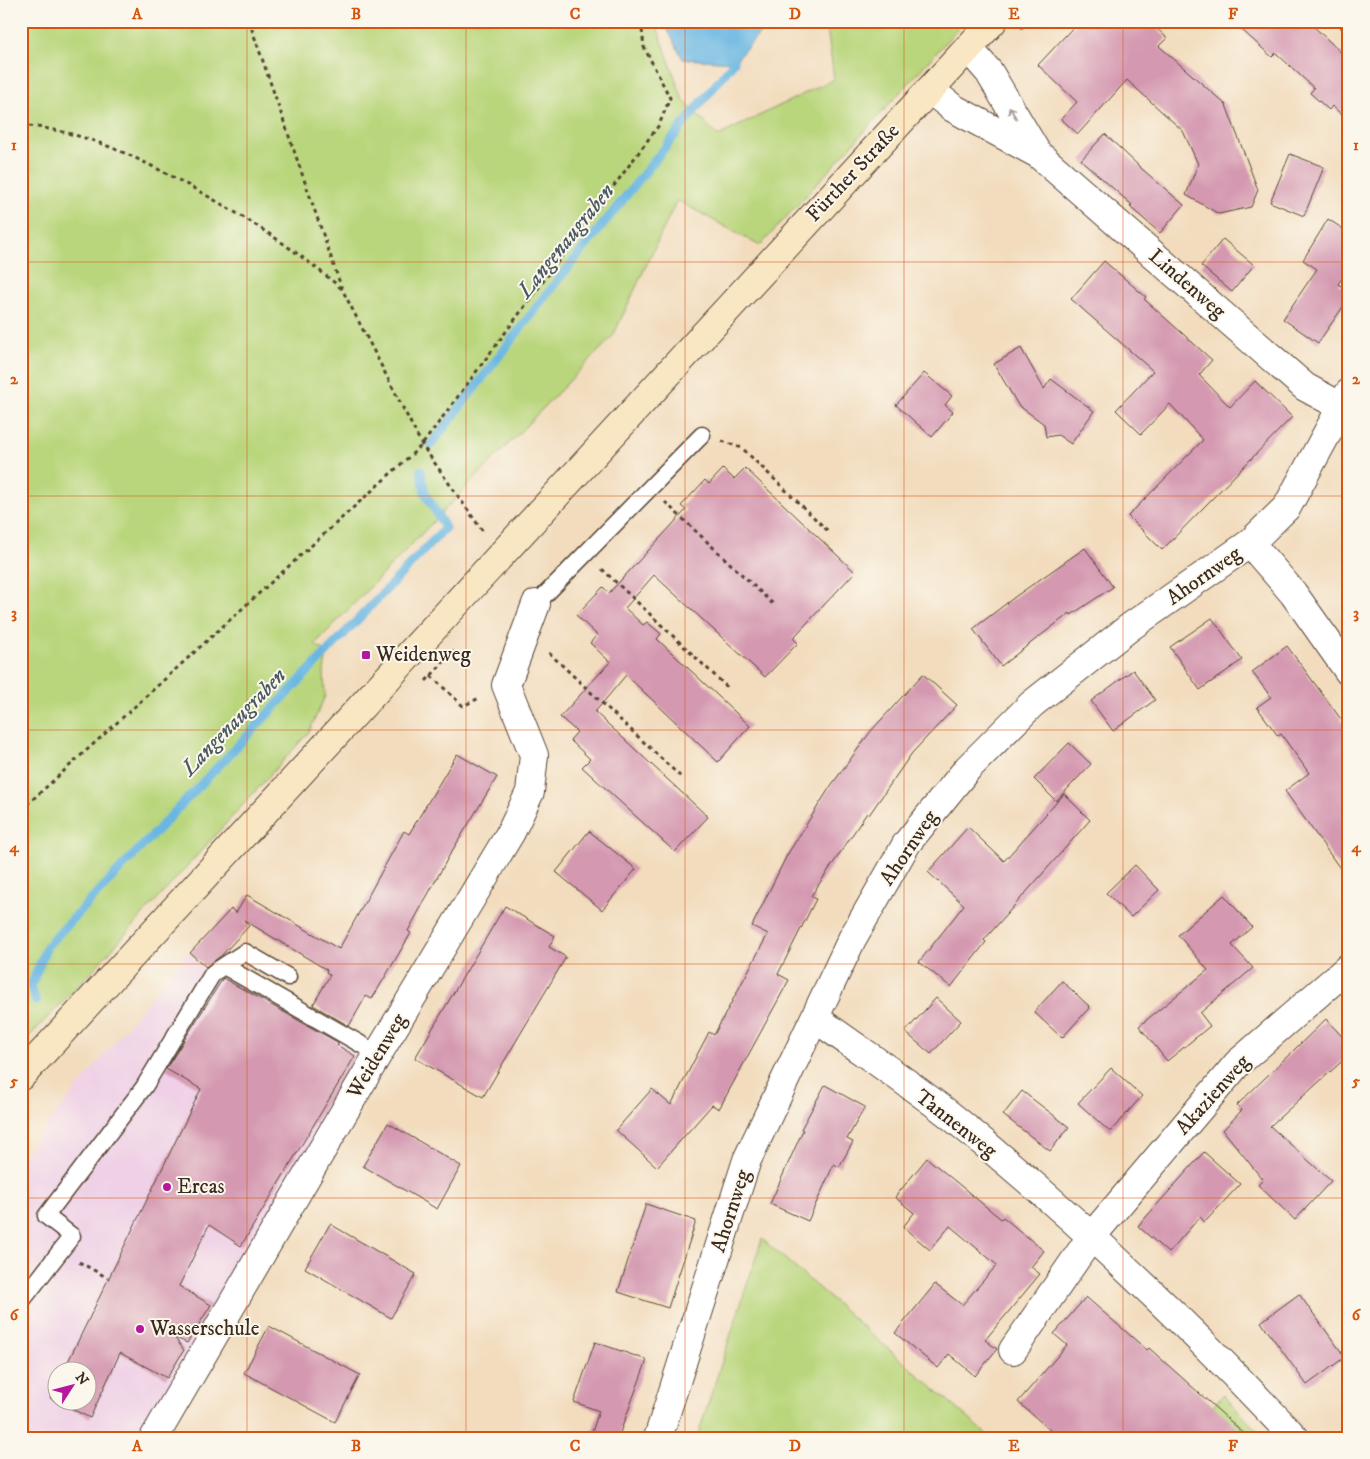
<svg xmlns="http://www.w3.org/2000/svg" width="1370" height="1459" font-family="'IM FELL DW Pica',serif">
  <rect width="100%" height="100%" fill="#fbf7ec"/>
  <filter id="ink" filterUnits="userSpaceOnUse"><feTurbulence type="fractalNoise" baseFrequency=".02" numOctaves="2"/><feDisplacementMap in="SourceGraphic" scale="10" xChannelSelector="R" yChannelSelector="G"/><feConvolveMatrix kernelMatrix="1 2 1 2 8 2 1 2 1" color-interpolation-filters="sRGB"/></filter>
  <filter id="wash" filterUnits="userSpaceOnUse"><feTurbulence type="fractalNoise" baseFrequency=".0096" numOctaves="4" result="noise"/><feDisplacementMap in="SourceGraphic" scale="20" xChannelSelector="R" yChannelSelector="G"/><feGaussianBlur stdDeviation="1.12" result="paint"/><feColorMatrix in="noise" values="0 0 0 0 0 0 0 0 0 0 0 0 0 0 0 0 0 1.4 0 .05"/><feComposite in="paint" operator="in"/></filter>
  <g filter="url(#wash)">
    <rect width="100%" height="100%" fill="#f2dcbd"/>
    <!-- built -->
    <path fill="#efd0e6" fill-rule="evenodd" d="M187,952L208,973L222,975L365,1054L142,1438H21V1158ZM58,1372H88V1402H58Z"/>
    <!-- green -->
    <path fill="#b9d67c" stroke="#7a804d" d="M21,21H655L683,100L718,136L834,79L826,21H965L760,246L677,200L613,336L315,644L327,653L324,671L325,696L309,732L92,971L21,1045Z
      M762,1239L991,1438H697Z
      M1223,1395L1264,1438H1182Z"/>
    <!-- water -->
    <path fill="#68b6e2" stroke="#527080" d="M663,21H771L734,62L683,59Z"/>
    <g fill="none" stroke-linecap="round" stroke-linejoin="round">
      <!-- stream -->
      <path stroke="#68b6e2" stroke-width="9" d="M431,445L546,295L734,62
        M36,1001L31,986L47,946L445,528L425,493L421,470"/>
    </g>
    <g id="blocks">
      <!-- building -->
      <path fill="#d498b0" d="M1079,21H1149L1167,38L1159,46L1226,105L1258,190L1251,207L1219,214L1186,195L1198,164L1183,131L1127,80L1078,134L1061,119L1077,102L1038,65Z
        M1232,21H1308L1349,60V121L1332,106L1329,110L1310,93L1314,88L1276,53L1272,57Z
        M1105,134L1142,169L1184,205L1160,233L1130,207L1132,205L1081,160Z
        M1290,154L1324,167L1304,216L1270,202Z
        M1328,219L1349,233V268L1338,284L1349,291V298L1318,343L1283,319L1317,269L1303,260Z
        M1223,239L1254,265L1232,292L1201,266Z
        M1104,261L1146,297L1144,299L1212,360L1199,375L1230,407L1255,381L1292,417L1162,550L1128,516L1203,440L1170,404L1141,434L1116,410L1153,371L1071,299Z
        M1021,348L1044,389L1051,379L1094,411L1071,444L1058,435L1046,437L1044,424L1018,405L994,364Z
        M924,373L952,396L945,405L953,412L932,437L896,405Z
        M745,468L855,572L793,638L798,643L765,677L654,575L625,608L643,625L647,622L661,634L657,639L750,726L718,762L626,675L595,712L708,817L675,852L582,767L590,759L570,740L577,732L560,717L610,662L590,643L597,635L576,615L603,587L609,593L686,510L681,506L705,480L709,484L723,469L734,479Z
        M1085,548L1113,587L1071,615L1070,613L1001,666L973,629L1016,596Z
        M1212,618L1242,660L1200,690L1170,647Z
        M1287,646L1349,730V881L1285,791L1309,773L1281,734L1278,736L1257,707L1271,697L1252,672Z
        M1133,670L1155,700L1113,731L1091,701Z
        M923,674L957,705L912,753L869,815L867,813L811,896L816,899L778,974L789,980L719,1109L712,1105L657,1167L616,1130L652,1089L671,1105L709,1032L714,1035L768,934L752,926L787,855L830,787L871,731Z
        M1069,743L1091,764L1056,801L1034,779Z
        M457,754L497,777L449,856L408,931L411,933L372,999L366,996L349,1026L313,1005L330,975L326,972L327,970L244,920L249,926L222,955L206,967L190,953L231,909L236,913L247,895L339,949L404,831L409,834Z
        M1064,794L1090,820L984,940L986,942L951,987L919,962L964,905L928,872L968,827L1004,861Z
        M589,831L636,869L602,910L556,872Z
        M1135,865L1159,890L1131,917L1106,893Z
        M1224,895L1252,927L1232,945L1253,968L1200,1013L1210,1026L1167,1061L1139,1026L1208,970L1178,935Z
        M505,906L555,936L549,947L566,957L483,1097L415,1058Z
        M223,978L339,1043L337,1045L355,1056L241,1246L209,1225L179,1286L211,1305L187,1343L174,1337L184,1350L167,1378L120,1353L90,1418L50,1398L58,1382V1402H88V1372H63L201,1089L166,1069Z
        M1062,981L1090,1007L1062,1038L1034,1012Z
        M936,998L961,1021L931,1054L905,1032Z
        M1326,1019L1349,1044V1055L1270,1126L1331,1181L1295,1220L1258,1185L1263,1180L1223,1130L1242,1110L1237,1105Z
        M1111,1068L1142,1096L1110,1132L1078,1103Z
        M825,1085L865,1107L847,1139L853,1142L839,1167L834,1164L808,1221L770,1204L803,1130L801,1129Z
        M1022,1091L1069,1127L1050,1151L1003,1115Z
        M388,1123L461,1166L437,1209L363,1166Z
        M1204,1152L1240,1184L1205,1222L1200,1217L1168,1253L1138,1226Z
        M927,1158L1001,1219L1003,1217L1044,1251L1031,1267L1040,1274L985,1340L997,1349L975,1376L949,1354L938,1368L895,1333L935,1284L962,1305L997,1265L950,1226L930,1250L903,1227L914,1213L895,1197Z
        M646,1204L696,1221L668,1308L618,1292Z
        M330,1224L416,1274L391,1318L305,1268Z
        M1299,1294L1345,1357L1307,1385L1261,1322Z
        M1086,1297L1147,1350L1149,1348L1249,1438H1059L1018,1402L1067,1345L1054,1334Z
        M269,1326L360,1375L335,1422L244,1373Z
        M595,1342L647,1360L618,1438H590L599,1411L574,1402Z"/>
    </g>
  </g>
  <g filter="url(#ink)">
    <use href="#blocks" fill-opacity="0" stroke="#564536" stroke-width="1"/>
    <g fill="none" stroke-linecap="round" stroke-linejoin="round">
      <defs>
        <path id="lane" d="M536,604L702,435
          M224,966L378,1054
          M21,1302L72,1236L46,1216L144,1087L213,973L245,952L288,977"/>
        <path id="street" d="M968,48L989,72L1037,153
          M930,90L953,108L1038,154L1305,387L1342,407
          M1250,543L1293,593L1349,672
          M815,1018C862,1052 911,1084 956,1120C1076,1217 1189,1325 1295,1438
          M1013,1350L1091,1237L1238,1063L1349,967
          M154,1438L378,1054L511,832L530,792L534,755L506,685L536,604
          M658,1438L747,1160L852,939L907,843L968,768L1032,704L1130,627L1250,543L1287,507L1349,393"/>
        <path id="secondary" d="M21,1076L993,21"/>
      </defs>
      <!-- lane casing -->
      <use href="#lane" stroke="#564536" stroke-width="19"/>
      <!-- street casing -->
      <use href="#street" stroke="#564536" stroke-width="30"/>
      <!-- secondary casing -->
      <use href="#secondary" stroke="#564536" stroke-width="30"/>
      <!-- path -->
      <path stroke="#564536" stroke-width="3" stroke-dasharray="4 4" stroke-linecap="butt" d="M249,21L342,289L422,445L484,533
        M1335,21L1349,34
        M1021,28L1027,21
        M21,125C83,131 131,154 184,183C241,214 293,247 342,289
        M722,441L742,448L829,532
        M665,502L774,605
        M602,569L727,687
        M549,653L681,777
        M431,676L463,706L481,697
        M426,681L454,651
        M21,810L422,445L659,125L670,98L644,47L641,21
        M79,1262L108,1278"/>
      <!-- lane -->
      <use href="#lane" stroke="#fff" stroke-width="16"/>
      <!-- street -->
      <use href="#street" stroke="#fff" stroke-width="28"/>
      <!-- secondary -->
      <use href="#secondary" stroke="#f9e7c3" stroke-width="28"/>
    </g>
    <!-- one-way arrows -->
    <defs><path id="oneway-shaft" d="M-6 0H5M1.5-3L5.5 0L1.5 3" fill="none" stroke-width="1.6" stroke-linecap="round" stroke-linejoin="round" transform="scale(1.25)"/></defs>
    <use stroke="#a79f9a" href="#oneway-shaft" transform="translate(1013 113) rotate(-121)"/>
  </g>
  <!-- grid -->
  <path fill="none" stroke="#d7540e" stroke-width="1" stroke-opacity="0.55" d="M247,21V1438M466,21V1438M685,21V1438M904,21V1438M1123,21V1438M21,262H1349M21,496H1349M21,730H1349M21,964H1349M21,1198H1349"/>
  <!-- markers -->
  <g fill="#b5179e" stroke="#fbf7ec" stroke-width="2">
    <rect x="361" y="650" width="10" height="10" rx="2.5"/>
    <circle cx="167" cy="1187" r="5"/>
    <circle cx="140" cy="1329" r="5"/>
  </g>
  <g text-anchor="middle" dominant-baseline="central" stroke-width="4" stroke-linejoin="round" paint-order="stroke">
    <!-- street labels -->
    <g font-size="21" fill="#3b2a1e" stroke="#fbf7ec">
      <text transform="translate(853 173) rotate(-47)">Fürther Straße</text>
      <text transform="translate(1187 284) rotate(41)">Lindenweg</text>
      <text transform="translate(1204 576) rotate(-35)">Ahornweg</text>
      <text transform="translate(909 848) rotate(-56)">Ahornweg</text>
      <text transform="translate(377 1056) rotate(-59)">Weidenweg</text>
      <text transform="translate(1213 1095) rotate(-48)">Akazienweg</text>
      <text transform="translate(956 1124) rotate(38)">Tannenweg</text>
      <text transform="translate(731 1211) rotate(-72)">Ahornweg</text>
    </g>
    <!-- poi labels -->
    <g font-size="21" fill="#3b2a1e" stroke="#fbf7ec" text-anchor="start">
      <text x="376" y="655">Weidenweg</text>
      <text x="177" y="1187">Ercas</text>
      <text x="150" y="1329">Wasserschule</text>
    </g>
    <!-- water labels -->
    <g font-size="22" font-style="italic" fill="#4b5b63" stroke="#fbf7ec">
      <text transform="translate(566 241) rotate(-51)">Langenaugraben</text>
      <text transform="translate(234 722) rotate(-46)">Langenaugraben</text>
    </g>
  </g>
  <!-- margin -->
  <rect width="1370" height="1459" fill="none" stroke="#fbf7ec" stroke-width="55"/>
  <!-- north arrow -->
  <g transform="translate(72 1386) rotate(54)"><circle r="24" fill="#fbf7ec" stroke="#aea59a"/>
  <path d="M0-4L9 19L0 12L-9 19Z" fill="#b5179e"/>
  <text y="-8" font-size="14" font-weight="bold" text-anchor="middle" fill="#3b2a1e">N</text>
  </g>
  <rect x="28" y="28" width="1314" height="1404" fill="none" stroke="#d7540e" stroke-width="2"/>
  <g font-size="16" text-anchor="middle" font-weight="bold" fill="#d7540e">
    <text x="137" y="19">A</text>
    <text x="356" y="19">B</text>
    <text x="575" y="19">C</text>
    <text x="795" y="19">D</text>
    <text x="1014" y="19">E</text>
    <text x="1233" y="19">F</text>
    <text x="14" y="150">1</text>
    <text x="1356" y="150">1</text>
    <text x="14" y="384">2</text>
    <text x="1356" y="384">2</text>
    <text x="14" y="618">3</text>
    <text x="1356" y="618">3</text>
    <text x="14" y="852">4</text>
    <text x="1356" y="852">4</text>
    <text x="14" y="1086">5</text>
    <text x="1356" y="1086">5</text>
    <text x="14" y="1320">6</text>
    <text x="1356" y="1320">6</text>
    <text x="137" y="1451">A</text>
    <text x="356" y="1451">B</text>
    <text x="575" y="1451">C</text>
    <text x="795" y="1451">D</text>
    <text x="1014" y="1451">E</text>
    <text x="1233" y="1451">F</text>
  </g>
</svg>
